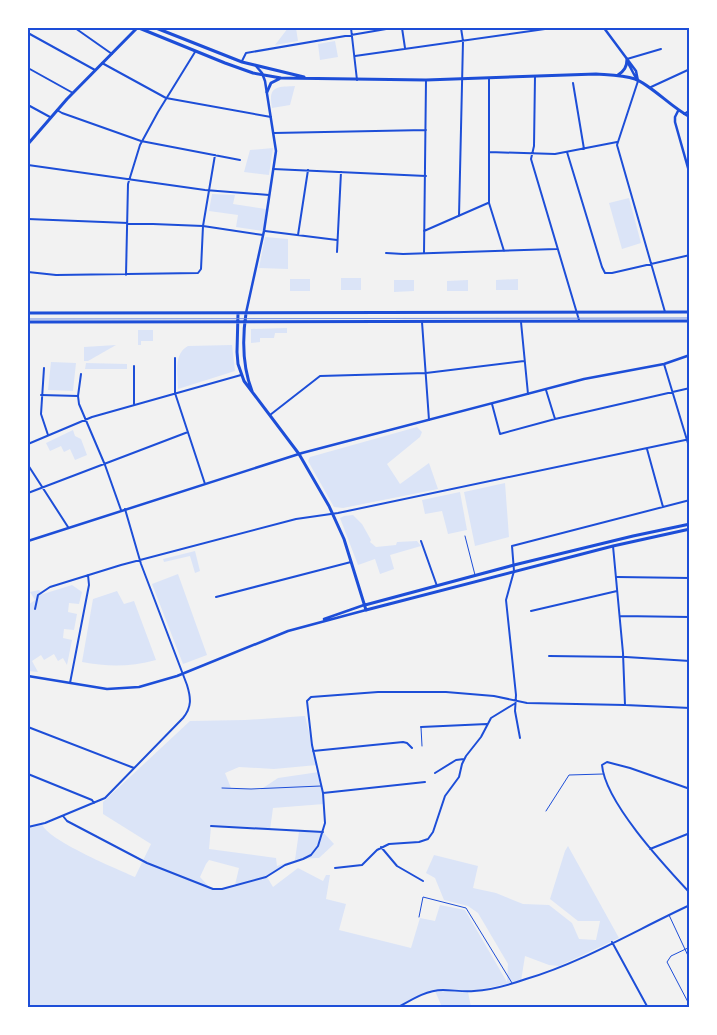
<svg xmlns="http://www.w3.org/2000/svg" width="717" height="1035" font-family="'Noto Serif',serif">
  <rect width="100%" height="100%" fill="#f2f2f2"/>
  <!-- green -->
  <path fill="#dbe4f7" fill-rule="evenodd" d="M288,28H296L298,41L275,45Z
    M335,41L338,57L320,60L318,44Z
    M295,86L290,105L272,108C268,86 276,87 295,86Z
    M273,148L269,175L244,172L250,150Z
    M212,194L235,195L233,204L266,209L263,231L236,227L238,215L209,211Z
    M629,198L641,243L622,249L609,203Z
    M265,237L288,239V269L259,268Z
    M341,278H361V290H341Z
    M290,279H310V291H290Z
    M518,279V290H496V280Z
    M394,280H414V291L394,292Z
    M468,280V291H447V281Z
    M287,328V333H275L274,338H260V342L251,343V329Z
    M138,330H153V341H141V345H138Z
    M116,345L88,361H84V347Z
    M232,345L235,371L178,389C178,374 173,354 188,346Z
    M51,362L76,363L73,391L48,390Z
    M86,363L127,364V369H85Z
    M417,427L422,432L420,437L387,464L400,484L429,463L438,489L343,508L334,507L308,461L310,457Z
    M73,430L75,436L81,439L87,455L75,460L70,449L64,452L61,446L50,451L46,443Z
    M505,483L509,537L475,546L464,492Z
    M460,492L467,530L448,534L442,511L425,514L422,500Z
    M353,515L362,524L371,540L370,542L376,547L396,545L397,542L417,541L421,546L390,555L394,569L380,574L375,559L358,565L340,518L344,516Z
    M195,551L200,571L195,573L190,556L164,562L163,559Z
    M178,574L207,655L183,664L152,584Z
    M72,585L82,592L79,604L69,603L68,612L77,614L74,630L64,629L63,638L72,640L67,665L63,658L58,661L54,654L44,660L41,655L32,661L38,672L28,671V605L35,600L30,592L39,590L43,594Z
    M117,591L124,604L134,601L156,660C130,667 108,667 82,662L93,599Z
    M305,716L317,765L274,769L239,767L225,773L231,788L260,790L278,778L319,772L324,804L273,808L270,830L323,832L334,844L319,858C297,857 284,867 267,877L273,887L298,868L323,881L326,875H330L326,899L346,904L339,930L411,948L420,918L435,921L440,905L465,910L507,982L508,964L478,913L468,906L444,900L435,878L426,873L434,855L478,866L473,888L496,893L523,904L549,905L572,923L579,939L596,940L600,921H578L550,899L565,851L568,846L619,938L559,966L549,965L525,956L521,981L468,992L471,1007H442L435,991L424,994L402,1006L404,1008H28V827L42,824C47,840 117,869 135,877L151,844L103,814V802L190,721L245,720ZM211,827L299,832L295,860L277,866L276,858L209,849ZM209,860L239,868L235,885L220,889L210,888L200,877L206,864Z"/>
  <g fill="none" stroke-linecap="round" stroke-linejoin="round">
    <!-- service -->
    <path stroke="#1d4ed8" stroke-width="1" d="M465,536L475,575
      M421,727L422,746
      M222,788L251,789L321,786
      M546,811L569,775L603,774
      M669,915L690,960
      M419,917L423,897L466,908L512,983
      M689,1004L667,962L671,956L690,947"/>
    <!-- minor -->
    <path stroke="#1d4ed8" stroke-width="2" d="M75,28L112,54
      M351,28L357,80
      M402,28L405,48
      M28,33L95,70
      M355,56L552,28
      M627,59L661,49
      M242,61L246,53L392,28
      M102,63L166,98L271,117
      M28,68L73,93
      M535,76L534,146L531,159L579,320
      M489,78V203L504,251
      M638,81L617,145L665,312
      M573,83L584,149
      M651,87L690,69
      M28,105L50,117
      M57,110L62,113L141,141L240,160
      M684,114L690,110
      M274,133L426,130
      M489,152L555,154L617,142
      M567,152L602,267L605,273H612L690,255
      M28,165L205,190L269,195
      M273,169L426,176
      M459,216L463,41L461,28
      M28,219L203,226L263,235
      M265,231L337,240
      M424,231L488,203
      M298,235L308,170
      M337,252L341,172
      M386,253L403,254L557,249
      M424,253L426,80
      M28,272L56,275L198,273L201,269L203,226L215,155
      M126,275L128,184L140,145L158,112L195,52
      M422,322L429,420
      M521,322L528,394
      M175,358V393L205,484
      M664,364L690,450
      M134,366V404
      M44,368L41,414L48,435
      M81,374L78,396L79,404L105,465L121,510
      M546,390L555,419
      M41,395L78,396
      M492,404L500,434L555,419L690,388
      M270,415L320,376L426,373L524,361
      M28,444L92,417L241,375
      M647,449L663,507
      M28,465L68,527
      M28,493L188,432
      M421,541L437,586
      M613,546L623,653L625,705
      M617,577L690,578
      M216,597L351,562
      M35,609L38,595L50,587L121,565L296,519L338,513L690,439
      M531,611L617,591
      M620,616L690,617
      M549,656L626,657L690,661
      M70,683L89,585L88,575
      M28,727L134,768
      M421,727L487,724
      M520,738L515,711L516,695L506,600L514,571L512,546L690,500
      M313,751L403,742L407,743L412,748
      M435,773L456,760L464,759
      M28,774L92,800L94,803
      M690,789L630,768L607,762L602,765C605,802 664,865 690,893
      M323,793L425,782
      M63,816L67,821L147,863L213,889H222L266,877L285,865L303,859L311,855L318,846L325,823L323,793L312,745L307,701L311,697L378,692H446L494,696L527,703L625,705L690,708
      M211,826L323,832
      M28,827L45,823L105,798L183,718C192,707 191,698 187,685L141,564L125,509
      M381,847L397,866L423,881
      M650,849L690,833
      M335,868L362,865L377,850L389,844L419,842L428,839L433,832L445,796L459,777L462,764L466,756L481,737L491,718L514,704
      M612,942L648,1008
      M397,1008C411,1000 426,990 443,990C453,990 463,992 474,991C491,990 509,985 526,979C583,962 636,930 690,905"/>
    <!-- tertiary -->
    <path stroke="#1d4ed8" stroke-width="2.5" d="M604,28L636,71L638,81
      M628,63L637,80
      M678,111L675,117V122L690,175
      M246,313L264,231L276,151L265,81L262,73L256,66
      M28,541L302,453L584,379L664,364L690,355
      M324,619L364,605
      M28,676L107,689L139,687L177,676L288,631L366,610"/>
    <!-- secondary -->
    <path stroke="#1d4ed8" stroke-width="3" d="M139,28L225,63L253,73L281,78L426,80L596,74C609,75 623,75 635,79C651,85 672,108 690,117
      M156,28L242,62L304,77
      M618,75C624,71 627,67 627,59
      M267,92L271,83L279,79
      M28,144L67,99L137,28
      M28,313C248,311 469,314 690,312
      M238,313L237,352L238,364L244,381L299,454L329,506L344,539L366,610L613,546L690,529
      M246,313C242,340 242,365 252,391
      M28,322L690,321
      M365,605L514,565L633,536L690,524"/>
    <!-- tram -->
    <path stroke="#7290e2" stroke-width="1" d="M28,319L690,318"/>
  </g>
  <!-- border -->
  <rect width="717" height="1035" fill="none" stroke="#ffffff" stroke-width="58"/>
  <rect x="29" y="29" width="659" height="977" fill="none" stroke="#1d4ed8" stroke-width="2"/>
</svg>
